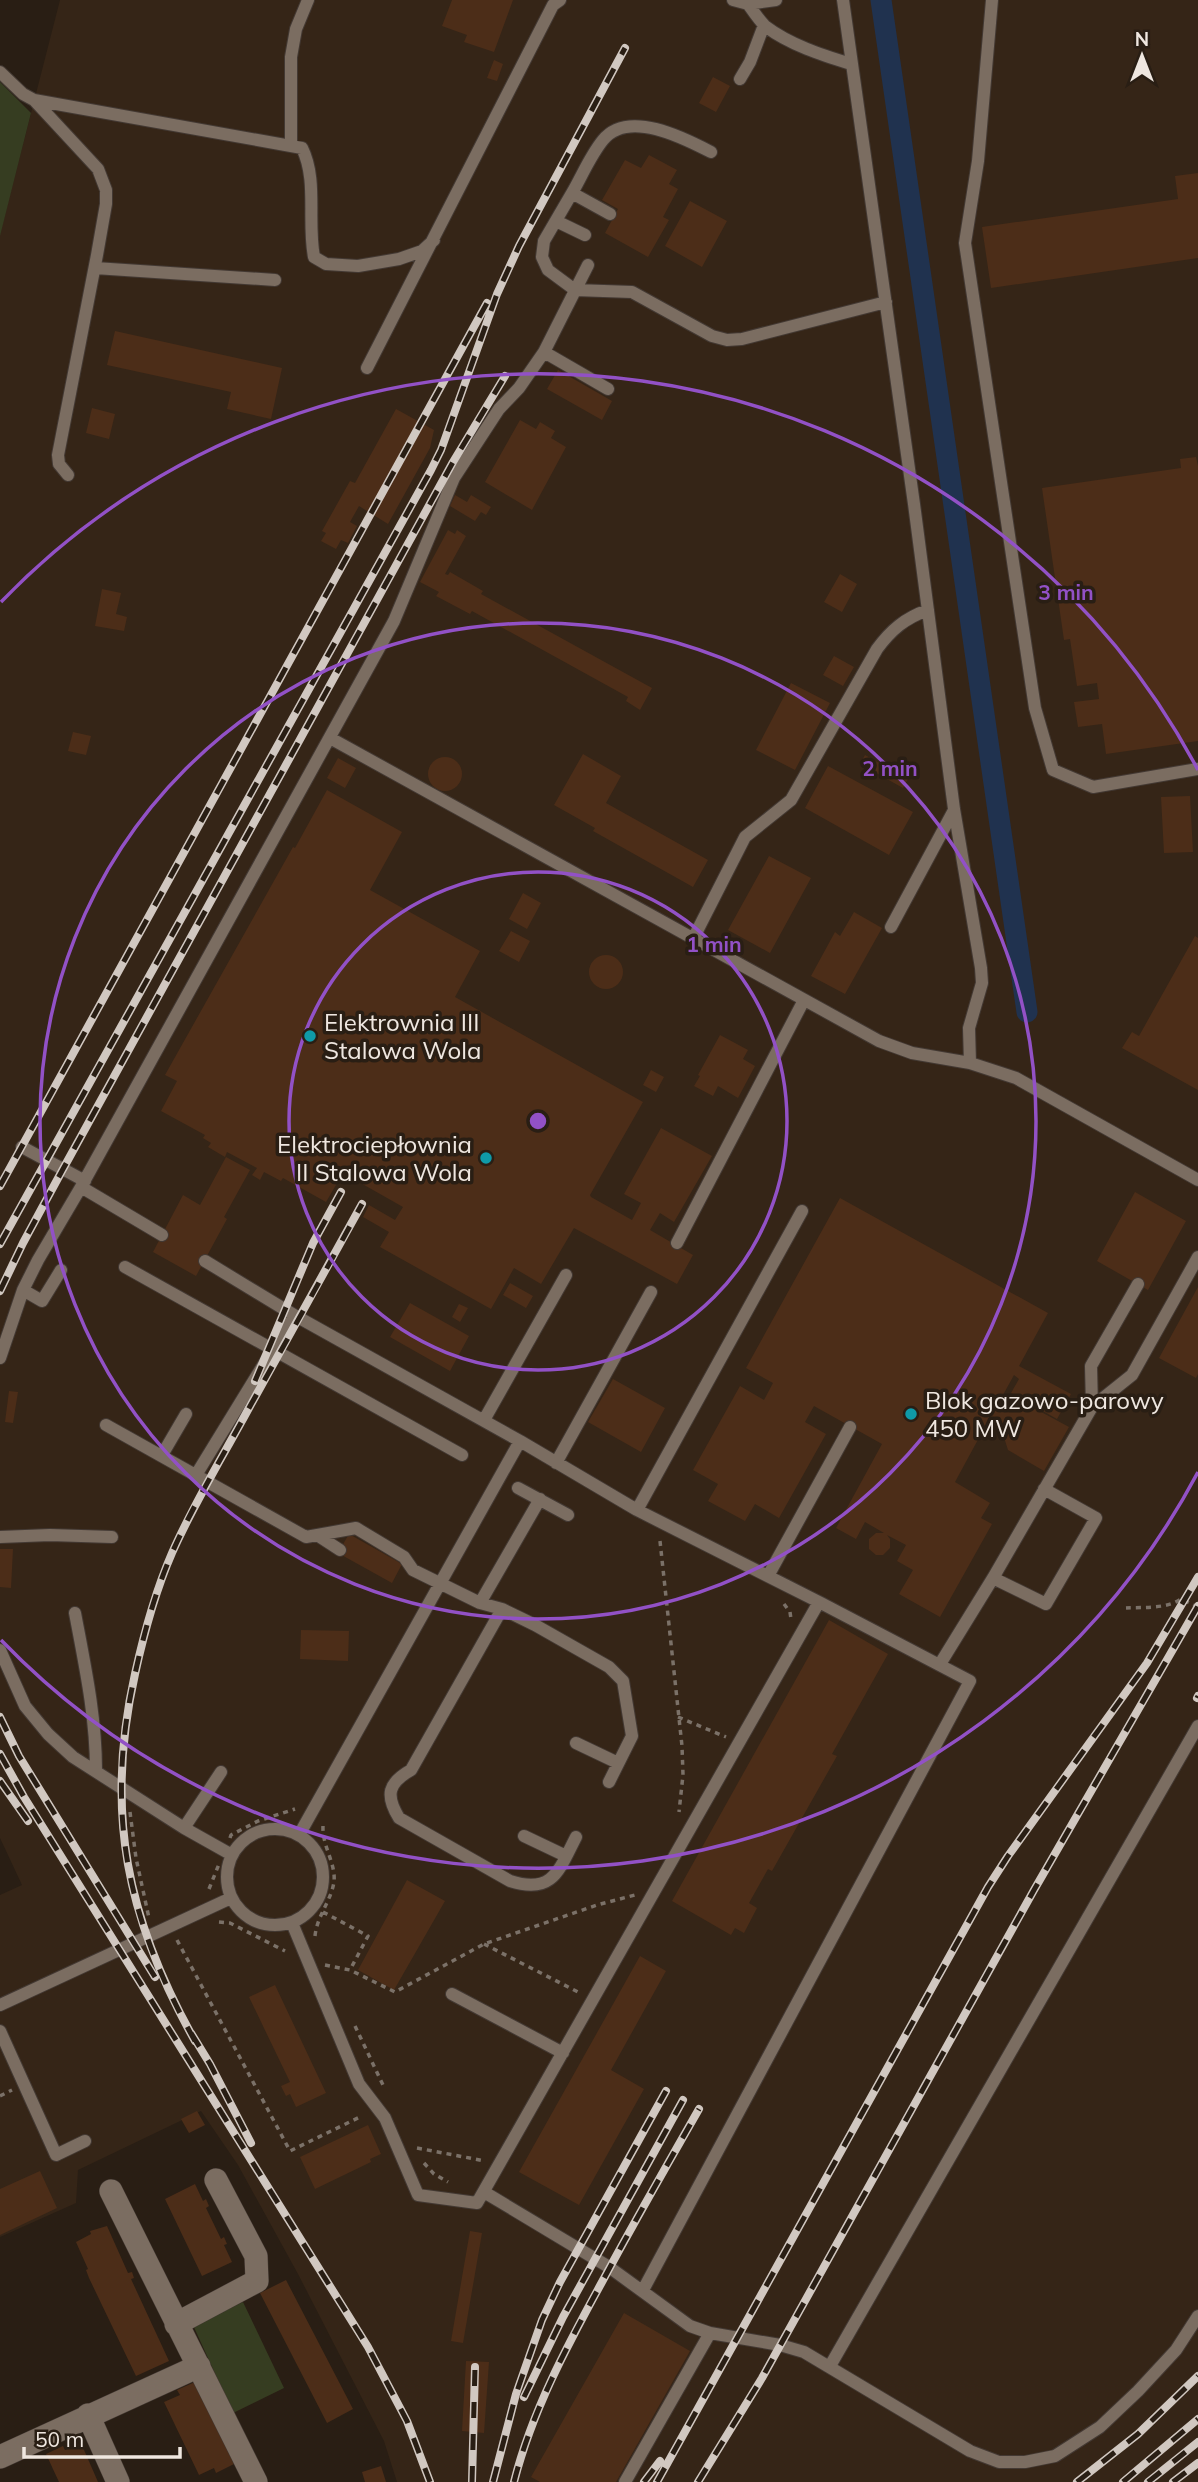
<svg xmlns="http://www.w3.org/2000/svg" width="1198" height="2482" font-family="Mulish,sans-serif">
  <rect width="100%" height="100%" fill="#291e14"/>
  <!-- built -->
  <path fill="#352517" d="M60,0H1198V2482H397L384,2441L298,2274L238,2165L201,2111L78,2170L76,2203L0,2237V1895L22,1885L0,1838V234Z"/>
  <!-- green -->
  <path fill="#363d21" d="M0,82L31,113L0,236Z
    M243,2302L284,2388L233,2413L193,2325Z"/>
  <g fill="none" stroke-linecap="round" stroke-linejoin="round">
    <!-- canal -->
    <path stroke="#20324f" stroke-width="21" d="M881,0L1027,1012"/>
  </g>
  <!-- building -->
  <path fill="#4c2d18" d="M452,0H513L494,52L464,42L467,35L442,26Z
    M494,60L503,64L497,81L487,78Z
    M713,77L730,86L716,112L699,103Z
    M649,155L677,170L669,184L678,189L663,217L669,220L648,257L605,233L618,209L602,200L625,160L641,168Z
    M1198,173V258L991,288L982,227L1178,199L1175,176Z
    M690,201L727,221L702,267L665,246Z
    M115,331L282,368L271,419L227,409L231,392L107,365Z
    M558,370L612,401L602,420L547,389Z
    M92,408L115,414L109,439L86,433Z
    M396,409L434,430L430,448L388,524L359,506L350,522L357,526L348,543L341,540L336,549L321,541L326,533L322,531L350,481L355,483Z
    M520,420L536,429L540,422L555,431L551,438L566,447L532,510L485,482Z
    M1196,457L1198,466V741L1106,754L1102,724L1078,727L1074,702L1099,699L1097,683L1077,686L1070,639L1064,640L1042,488L1181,468L1180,459Z
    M455,495L467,502L471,495L491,507L486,515L481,512L475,521L450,506Z
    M448,530L455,534L457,530L466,536L445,574L448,575L450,572L483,591L481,594L652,688L640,710L626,701L628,697L472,611L470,614L436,596L439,592L420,582Z
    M840,574L857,584L842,612L824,602Z
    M102,589L121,593L116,614L127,617L124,631L95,626Z
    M834,656L854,667L843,686L823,675Z
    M791,683L830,703L795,770L756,750Z
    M73,732L91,736L86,755L68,751Z
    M583,754L621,776L606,803L708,860L693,887L593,831L595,828L554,805Z
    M865,755L908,779L903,788L860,764Z
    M428 774a17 17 0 1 1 34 0a17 17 0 1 1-34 0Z
    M338,758L356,768L345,788L327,778Z
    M828,766L913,812L889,855L805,808Z
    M327,790L402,832L370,890L480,951L455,997L643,1102L590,1195L591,1197L632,1220L641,1203L624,1194L661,1128L712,1156L674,1222L660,1213L650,1230L693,1255L677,1284L574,1228L541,1284L514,1268L491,1309L380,1247L389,1232L363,1217L369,1205L395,1220L403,1207L343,1173L326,1202L283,1178L281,1181L264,1172L260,1180L252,1175L257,1168L227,1152L225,1157L208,1147L211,1143L203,1138L205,1135L161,1111L177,1081L165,1075L293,847L295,848Z
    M1190,796L1193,852L1164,853L1161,797Z
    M769,856L811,878L770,953L728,930Z
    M523,893L541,903L527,929L509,919Z
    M854,912L882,928L845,994L811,976L835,932L840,936Z
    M511,931L530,941L519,962L499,951Z
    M1195,936L1198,938V1090L1122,1048L1132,1032L1139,1036Z
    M589 972a17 17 0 1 1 34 0a17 17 0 1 1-34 0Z
    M720,1035L748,1050L743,1059L755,1066L738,1098L718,1086L713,1096L694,1086L700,1076L698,1075Z
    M651,1070L664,1077L656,1092L643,1085Z
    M226,1157L250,1170L224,1217L227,1219L196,1276L153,1252L183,1195L200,1205Z
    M1135,1192L1186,1221L1148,1290L1097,1261Z
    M840,1198L1048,1313L1019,1366L1071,1394L1057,1419L1011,1393L1019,1379L1014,1375L998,1404L1013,1412L1032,1407L1069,1427L1044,1471L1008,1450L1002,1431L987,1423L955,1482L990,1503L981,1518L992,1524L940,1617L899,1594L913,1570L897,1561L906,1545L887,1535L890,1539V1548L883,1555H876L869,1549V1539L876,1533H884L865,1522L856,1539L836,1528L882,1444L814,1406L805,1422L826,1434L779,1518L755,1504L745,1521L708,1501L718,1484L693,1470L740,1386L764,1400L773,1383L746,1368Z
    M510,1283L533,1296L526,1308L503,1295Z
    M1198,1287V1374L1196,1378L1159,1358Z
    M410,1303L469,1336L450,1371L390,1337Z
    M459,1304L468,1308L460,1322L452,1317Z
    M613,1379L665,1408L641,1452L588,1422Z
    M9,1391L18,1392L13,1423L5,1422Z
    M349,1534L402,1564L392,1583L338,1553Z
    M0,1549H13L11,1588L0,1587Z
    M829,1620L888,1654L832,1754L837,1756L772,1871L768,1869L749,1903L757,1908L744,1933L735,1928L731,1935L672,1901Z
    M301,1630L349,1631L348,1661L300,1659Z
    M407,1880L445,1901L394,1990L358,1970Z
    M640,1956L666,1971L611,2070L644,2089L579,2205L519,2172Z
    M275,1985L326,2093L296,2107L290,2094L286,2096L281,2086L290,2082L249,1997Z
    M197,2111L205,2125L189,2133L181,2119Z
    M368,2125L381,2154L370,2159L371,2162L315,2189L300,2157Z
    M40,2171L57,2208L0,2235V2189Z
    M195,2184L203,2201L206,2199L209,2206L206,2208L221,2239L224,2237L227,2244L224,2245L232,2262L202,2276L165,2199Z
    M107,2226L128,2273L132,2272L134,2278L131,2279L169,2361L136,2376L89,2278L86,2270L88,2269L76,2242L91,2234L90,2231Z
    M470,2231L482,2233L463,2343L451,2341Z
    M286,2280L353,2409L327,2423L260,2293Z
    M624,2313L690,2351L616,2482H540L531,2477Z
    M466,2361L489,2362L484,2433L462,2431Z
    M195,2382L234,2464L216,2473L214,2468L199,2475L164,2402L180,2395L177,2390Z
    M81,2443L98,2482H59L46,2454L63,2446L65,2450Z
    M381,2466L386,2482H365L362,2472Z"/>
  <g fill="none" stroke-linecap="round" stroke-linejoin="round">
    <defs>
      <path id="lane" d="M733,0L748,4L776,0
        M843,0L914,504L954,809L981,968L982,983L969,1028L970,1063
        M992,0L978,161L965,243L1035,708L1053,770L1093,787L1198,769
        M748,4C753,11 759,20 765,26C790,45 822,55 851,64
        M0,72L23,94L34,100L302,148C318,180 307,221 314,257L326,264L358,266L399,259L422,251L434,240
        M740,79L750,62L764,25
        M34,100L98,169L106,190V204L97,255L58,455L59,464L68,475
        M291,145V57L296,29L308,0
        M572,193C582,176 590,156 603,140C628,109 684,138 711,152
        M610,214L572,193L544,241L542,257L548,270L575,290L632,292L712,336L727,340L742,339L886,302
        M556,221L585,235
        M95,268L275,280
        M544,352L608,389
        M367,368L553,5L560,0
        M330,738L879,1041L912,1053L970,1063L1016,1078L1198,1180
        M891,927L954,810
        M693,939L745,837L791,800L877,649C891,630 905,618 928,610
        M22,1147L85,1181
        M162,1235L81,1187L394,621L454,478L499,409L519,388L544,352L588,265
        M677,1243L804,1000
        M205,1261L294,1315L520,1441
        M125,1267L462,1455
        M23,1290L42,1301L61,1270
        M0,1358L23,1290L38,1260L81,1187
        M1092,1407L1132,1375L1198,1257
        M484,1420L566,1275
        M106,1425L306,1537L356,1528L404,1557L413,1570L480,1603L502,1609L535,1625L609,1667L623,1681L632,1736L609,1782
        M162,1455L186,1414
        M556,1463L651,1292
        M196,1475L294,1315
        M518,1488L568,1515
        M637,1510L802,1211
        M317,1535L340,1550
        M0,1537L50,1535L112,1537
        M768,1576L850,1427
        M993,1578L1046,1604L1096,1518L1044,1489
        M480,1603L540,1499
        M502,1609L411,1770C388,1783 385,1795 399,1818L510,1881C553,1895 559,1870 576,1837
        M75,1613C85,1666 96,1717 96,1770
        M0,1650L25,1706L48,1734L73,1757L184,1828L232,1855
        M940,1664L993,1578L1092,1407L1091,1366L1138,1284
        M576,1743L618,1763
        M184,1828L221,1772
        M227 1877a48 48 0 1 1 96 0a48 48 0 1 1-96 0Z
        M524,1836L566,1856
        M292,1923L359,2084L385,2118L418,2195L477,2203L819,1602L637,1510L520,1441L299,1835
        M452,1994L563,2053
        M0,2005L231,1898
        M0,2031L56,2155L85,2141
        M484,2192L609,2267L690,2326L710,2333L780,2345L804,2352L970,2451L999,2462H1025L1055,2456L1100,2427L1138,2391L1176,2350L1198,2316
        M643,2290L970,1681L819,1602
        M830,2366L1198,1726
        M625,2482L710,2333"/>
      <path id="street" d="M111,2191L256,2482
        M176,2324L257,2281L256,2256L216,2180
        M88,2415L118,2482
        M0,2457L199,2366"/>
    </defs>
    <!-- lane casing -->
    <use href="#lane" stroke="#433933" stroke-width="14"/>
    <!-- street casing -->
    <use href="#street" stroke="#433933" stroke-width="24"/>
    <!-- path -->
    <path stroke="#7b7168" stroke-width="3.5" stroke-dasharray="5 5" stroke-linecap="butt" d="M660,1541L682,1746L683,1775L679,1812
      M784,1604L790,1612L791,1619
      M1126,1608C1143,1607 1167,1609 1181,1599L1198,1607
      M678,1717L726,1737
      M130,1812L136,1858L149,1918
      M230,1838L231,1835L258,1821L295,1809
      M209,1889L219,1864
      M323,1912L368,1936L350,1970
      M219,1922L230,1923L285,1951
      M315,1936C317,1916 331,1901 334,1882C336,1863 322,1846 323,1826
      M177,1940L290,2151L362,2116
      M484,1944L580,1993
      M325,1965L350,1970L395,1992L484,1944L597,1905L635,1895
      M355,2026L383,2085
      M0,2096L12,2090
      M417,2148L485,2161
      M424,2163L434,2174L448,2182"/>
    <!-- lane -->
    <use href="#lane" stroke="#7b6d61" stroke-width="12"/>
    <!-- street -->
    <use href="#street" stroke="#7b6d61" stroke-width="23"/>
    <defs>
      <path id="rail" d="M0,1186L487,303
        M0,1244L431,470L441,450L497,294L519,246L625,48
        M0,1291L23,1243L63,1169L453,462L505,376
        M255,1381L313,1243L341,1192
        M1197,1698L1198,1696
        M0,1717L19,1756L155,1977
        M0,1754L24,1797L368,2347L407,2421L430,2482
        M0,1781L28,1821
        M191,2033L210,2064L251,2143
        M195,2041C127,1920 104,1812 135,1674C144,1633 155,1592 172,1553C194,1503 223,1456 249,1408C287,1340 325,1272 362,1204
        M524,2397L563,2317L683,2100
        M472,2482L475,2367
        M493,2482L516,2394L542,2320L560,2282L666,2091
        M514,2482C532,2411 567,2346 602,2282C633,2224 666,2167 699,2109
        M644,2482L660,2461
        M657,2482L988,1887L1008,1856L1147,1663L1198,1577
        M698,2482L762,2378L1034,1890L1198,1606
        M1077,2482L1138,2434L1198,2376
        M1123,2482L1198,2419
        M1148,2482L1198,2442
        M1173,2482L1198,2463"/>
    </defs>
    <!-- rail casing -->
    <use href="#rail" stroke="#d1c8c1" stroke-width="8"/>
    <!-- rail -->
    <use href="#rail" stroke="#291e14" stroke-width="5" stroke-dasharray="16" stroke-linecap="butt"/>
  </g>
  <!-- distance rings -->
  <g fill="none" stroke="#9251c6" stroke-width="3.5">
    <circle cx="538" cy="1121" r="249"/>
    <circle cx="538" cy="1121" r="498"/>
    <path d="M1198 1472A747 747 0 0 1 1 1640M1 602A747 747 0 0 1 1198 770"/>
  </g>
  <!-- markers -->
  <g fill="#0f9aa8" stroke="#291e14" stroke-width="2.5">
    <circle cx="310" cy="1036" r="7"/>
    <circle cx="486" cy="1158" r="7"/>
    <circle cx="911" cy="1414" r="7"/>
  </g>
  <g text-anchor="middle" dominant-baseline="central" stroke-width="7" stroke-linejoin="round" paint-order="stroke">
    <!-- poi labels -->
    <g font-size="24" fill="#efe7e0" stroke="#291e14" text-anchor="start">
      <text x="324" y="1022">Elektrownia III<tspan x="324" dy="28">Stalowa Wola</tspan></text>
      <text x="472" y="1144" text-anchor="end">Elektrociepłownia<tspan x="472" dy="28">II Stalowa Wola</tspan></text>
      <text x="925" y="1400">Blok gazowo-parowy<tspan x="925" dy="28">450 MW</tspan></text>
    </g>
  </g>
  <circle cx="538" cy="1121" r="10" fill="#9251c6" stroke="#291e14" stroke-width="3.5"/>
  <g font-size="21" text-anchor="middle" font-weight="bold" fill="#9251c6" stroke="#291e14" stroke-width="7" stroke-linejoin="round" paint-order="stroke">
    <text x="1066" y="600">3 min</text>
    <text x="890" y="776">2 min</text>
    <text x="714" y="952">1 min</text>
  </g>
  <!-- north arrow -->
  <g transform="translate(1142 56)" stroke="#291e14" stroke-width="5" paint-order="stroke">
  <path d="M0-5L12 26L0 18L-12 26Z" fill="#efe7e0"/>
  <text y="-10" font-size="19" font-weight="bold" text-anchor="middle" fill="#efe7e0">N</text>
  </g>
  <!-- scale -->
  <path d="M24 2447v10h156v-10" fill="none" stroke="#efe7e0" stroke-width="3.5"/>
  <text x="35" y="2447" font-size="21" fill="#efe7e0" stroke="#291e14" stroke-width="5" paint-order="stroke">50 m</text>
</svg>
